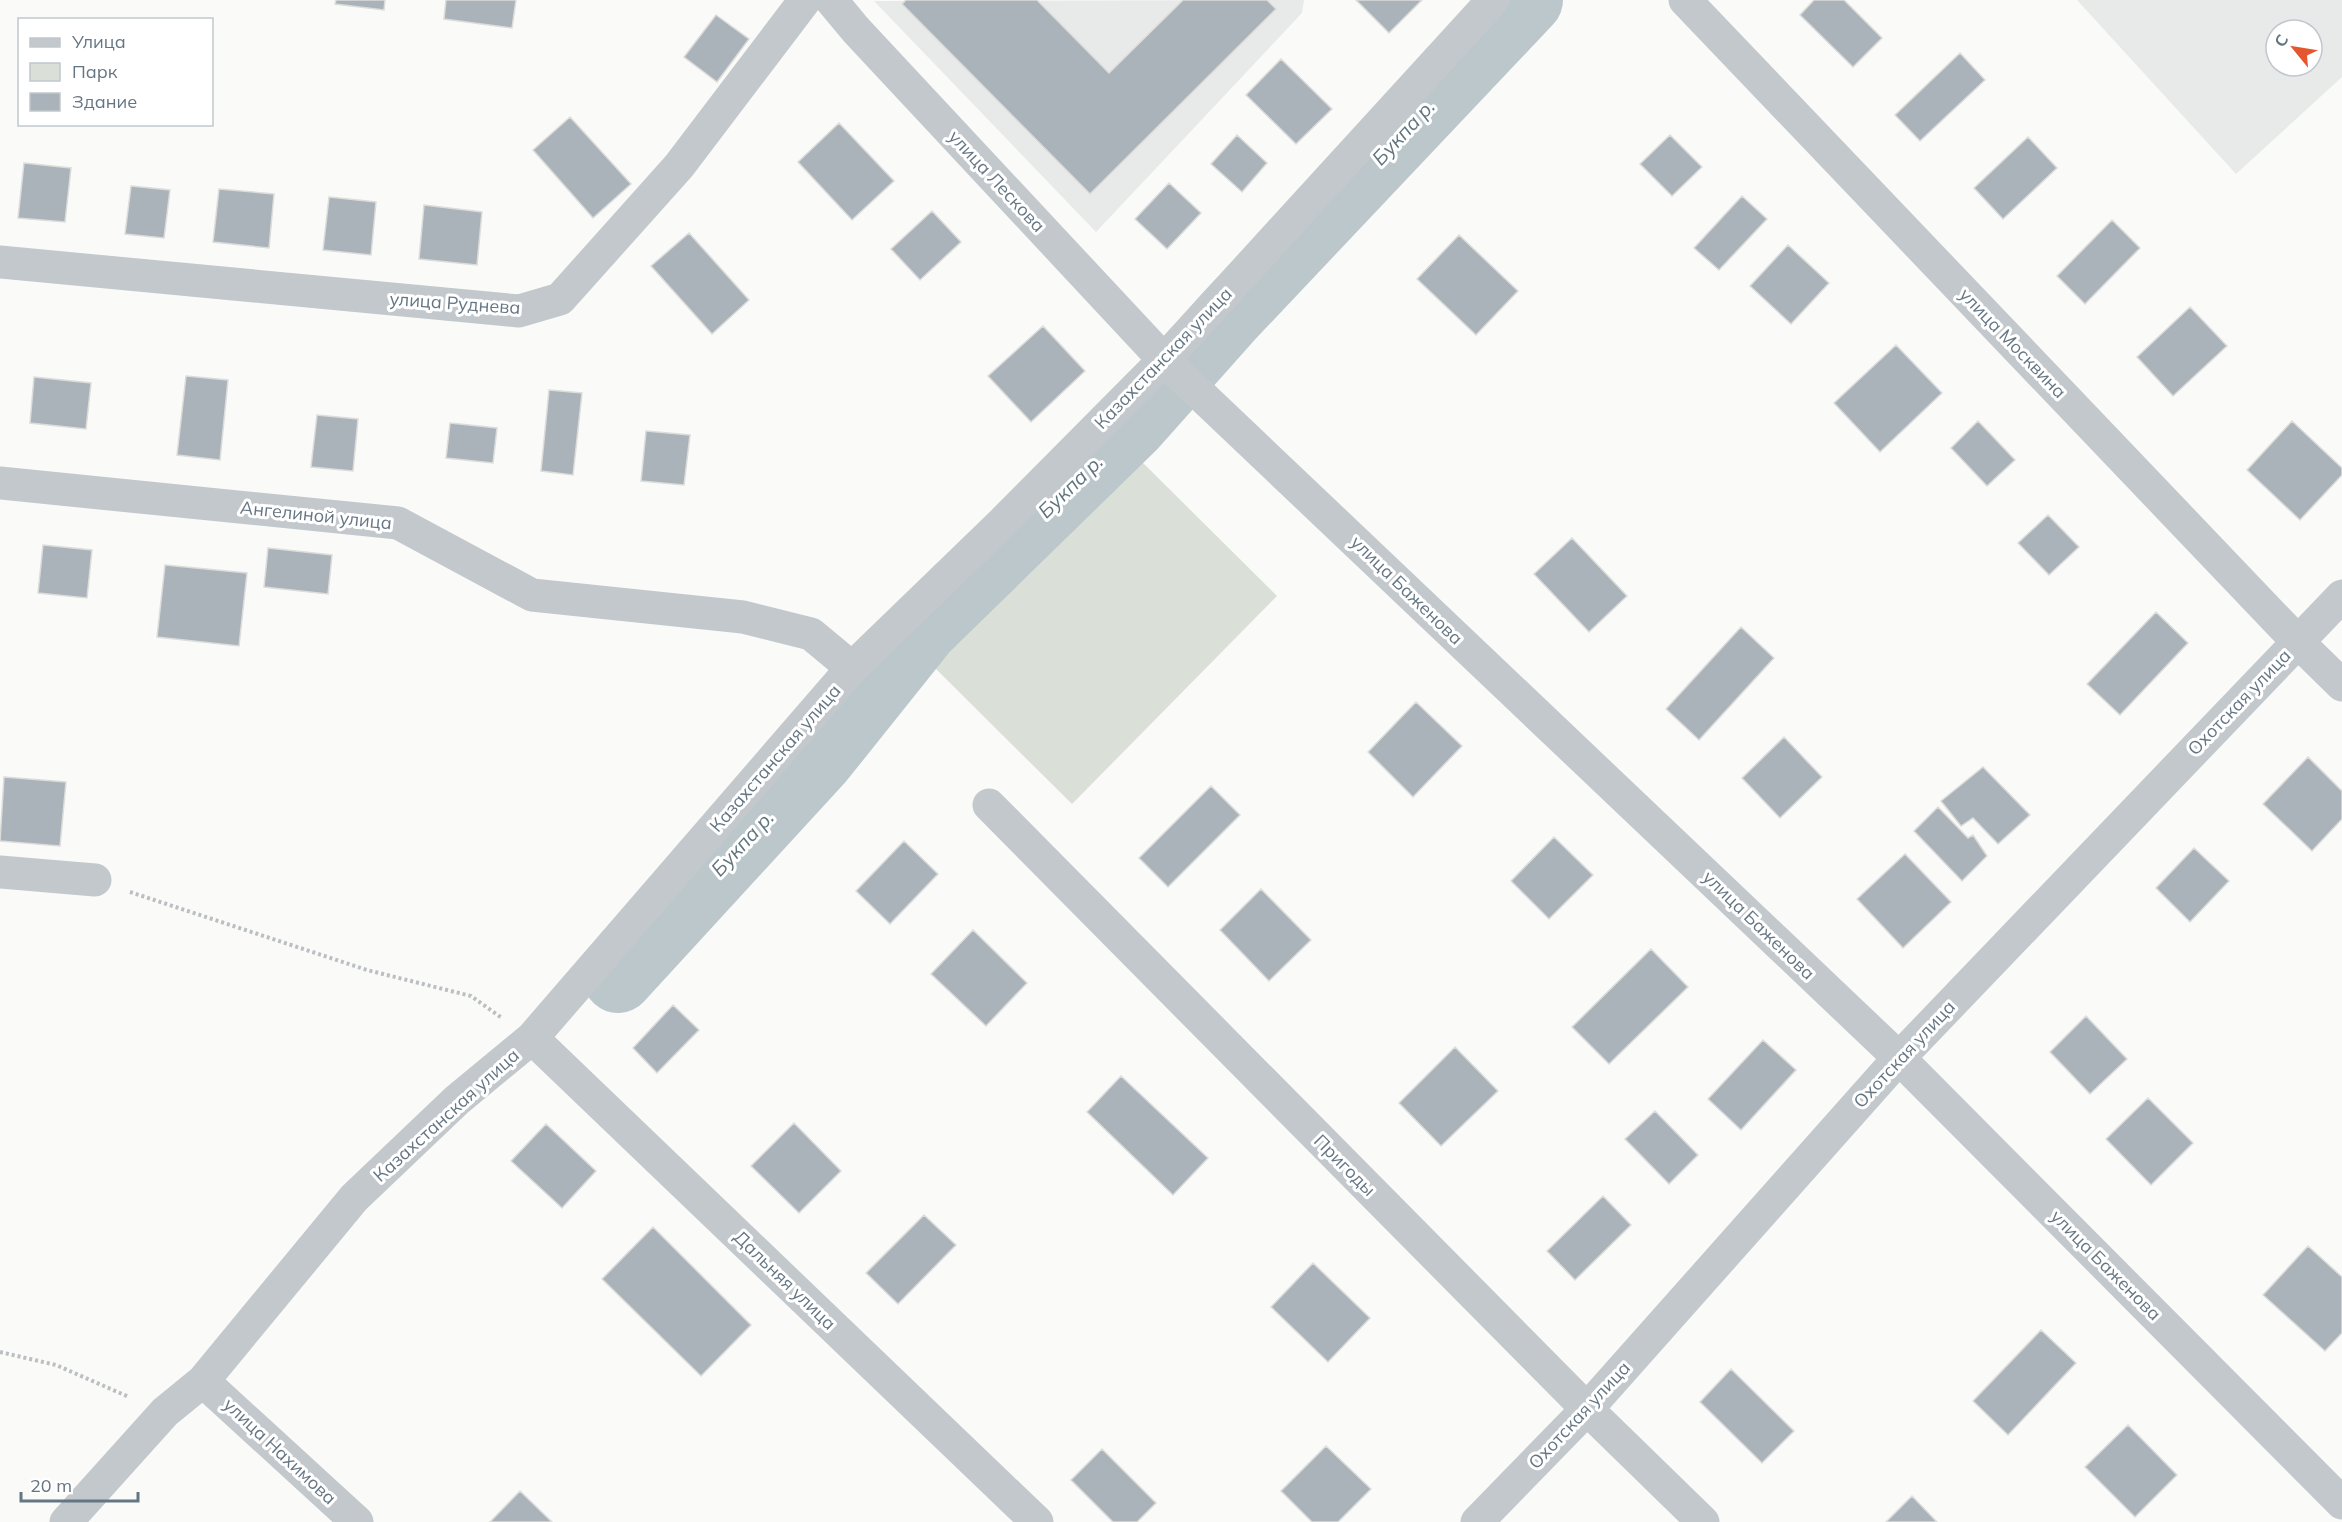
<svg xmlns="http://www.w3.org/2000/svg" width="2342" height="1522" font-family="Mulish,sans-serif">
  <rect width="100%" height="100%" fill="#fafaf8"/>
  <!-- built -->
  <path fill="#e8e9e9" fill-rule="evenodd" d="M1304,0L1302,13L1096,232L874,1Z
    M2077,0H2342V77L2236,174ZM2276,30H2312V66H2276Z"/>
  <!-- green -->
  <path fill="#dadfd7" d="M1137,457L1277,596L1072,804L932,665Z"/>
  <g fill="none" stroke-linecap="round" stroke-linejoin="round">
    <!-- river -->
    <path stroke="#bbc7cb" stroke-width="70" d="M618,978L820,758L924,628L1132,425L1230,315L1528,0"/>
  </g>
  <!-- building -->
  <path fill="#aab3b9" stroke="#dcdcda" stroke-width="1.5" d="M336,0H385L384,10L335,4Z
    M446,0H516L512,28L444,19Z
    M906,0H1037L1109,73L1183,0H1267L1276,9L1090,194L902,4Z
    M1356,0H1422L1389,33Z
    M1814,0H1844L1882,38L1853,67L1800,15Z
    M716,15L749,39L717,82L684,57Z
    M1960,53L1985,80L1920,141L1895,115Z
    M1281,59L1332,109L1296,144L1246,95Z
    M570,117L631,184L593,218L533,150Z
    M839,123L894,181L852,220L798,162Z
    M1237,135L1267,163L1242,192L1211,164Z
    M1670,135L1702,167L1672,196L1640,164Z
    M2028,137L2057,168L2003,219L1974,188Z
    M24,163L71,168L65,222L18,218Z
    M1169,183L1201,213L1167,249L1135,219Z
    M131,186L170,190L164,238L125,234Z
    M219,189L274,194L269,248L213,242Z
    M1742,196L1767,219L1719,270L1694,248Z
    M329,197L376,202L371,255L323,250Z
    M424,205L482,212L477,265L419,259Z
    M932,211L961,242L920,280L891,249Z
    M2112,220L2140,248L2085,304L2057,276Z
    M689,233L749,300L712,334L651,266Z
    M1459,235L1518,291L1476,335L1417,279Z
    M1788,245L1829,283L1791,324L1750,286Z
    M2190,307L2227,346L2173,396L2137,357Z
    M1043,326L1085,371L1031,422L988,376Z
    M1896,345L1942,393L1880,452L1834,403Z
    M186,376L228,380L220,460L177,455Z
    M34,377L91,383L86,429L30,423Z
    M549,390L582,393L573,475L541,471Z
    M317,415L358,419L353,471L311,467Z
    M1978,421L2015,460L1987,486L1951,448Z
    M2292,421L2342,468V475L2300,520L2247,470Z
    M450,423L497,428L493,463L446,458Z
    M646,431L690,435L684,485L641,481Z
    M2048,515L2079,547L2049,575L2018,543Z
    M1572,538L1627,596L1589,632L1534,574Z
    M43,545L92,550L87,598L38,593Z
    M268,548L332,555L328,594L264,587Z
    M165,565L247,573L239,646L157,637Z
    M2156,612L2188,643L2120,715L2087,684Z
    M1741,627L1774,658L1699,740L1666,709Z
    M1416,702L1462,746L1413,797L1368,752Z
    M1784,737L1822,777L1780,818L1742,778Z
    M2308,757L2342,791V819L2312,851L2263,804Z
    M1983,767L2030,815L1998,844L1973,818L1961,826L1941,801Z
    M4,777L66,782L60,846L0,841Z
    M1211,786L1240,815L1168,887L1139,858Z
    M1938,807L1968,838L1973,835L1987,856L1962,881L1914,831Z
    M1554,837L1593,875L1549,919L1511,881Z
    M904,841L938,874L890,924L856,891Z
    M2194,848L2229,881L2190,922L2156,888Z
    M1905,854L1951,902L1903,948L1857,899Z
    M1261,889L1311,940L1269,981L1220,930Z
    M973,930L1027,983L986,1026L931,974Z
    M1651,949L1688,987L1609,1064L1572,1027Z
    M673,1005L699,1030L657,1073L633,1048Z
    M2086,1016L2127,1059L2090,1094L2050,1052Z
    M1763,1040L1796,1070L1741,1130L1708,1099Z
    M1455,1047L1498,1091L1441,1146L1399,1103Z
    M1121,1076L1208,1158L1173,1195L1087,1112Z
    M2148,1098L2193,1143L2151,1185L2106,1139Z
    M1655,1111L1698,1155L1669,1184L1625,1139Z
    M794,1123L841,1171L799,1213L751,1166Z
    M546,1124L596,1171L562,1208L511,1161Z
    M1603,1196L1631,1225L1575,1280L1547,1251Z
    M924,1215L956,1245L898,1304L866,1273Z
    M653,1227L751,1325L701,1376L602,1279Z
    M2308,1246L2342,1277V1333L2325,1351L2263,1295Z
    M1313,1263L1370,1318L1328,1362L1271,1307Z
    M2041,1330L2076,1363L2008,1435L1973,1401Z
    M1731,1369L1794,1431L1762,1463L1700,1402Z
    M2128,1425L2177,1475L2135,1517L2085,1467Z
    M1326,1446L1371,1489L1338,1522H1312L1281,1491Z
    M1102,1449L1156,1503L1137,1522H1113L1071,1480Z
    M520,1491L552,1522H490Z
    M1912,1496L1937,1522H1886Z"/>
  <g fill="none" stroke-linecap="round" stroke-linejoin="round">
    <!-- path -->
    <path stroke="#bbbfc2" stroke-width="4" stroke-dasharray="3 3" stroke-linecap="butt" d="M130,892L367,970L471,996L502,1018
      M0,1352L56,1365L129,1397"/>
    <!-- street -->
    <path stroke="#c3c8cc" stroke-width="33" d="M831,0L856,30L1164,360L1899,1058L2342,1503
      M1685,0L2298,642L2342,685
      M0,262L519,311L560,299L679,166L805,0
      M0,483L398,523L532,595L743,617L811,634L852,668
      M989,805L1587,1409L1703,1522
      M0,872L95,880
      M532,1038L1037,1522
      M203,1381L357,1522
      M66,1522L165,1412L203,1381L354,1198L457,1100L532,1038L852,668L1003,522L1164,360L1493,0
      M1477,1522L1587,1409L1899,1058L2342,596"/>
  </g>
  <g text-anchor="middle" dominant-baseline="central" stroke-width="6" stroke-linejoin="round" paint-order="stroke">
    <!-- street labels -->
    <g font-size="18" fill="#657683" stroke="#fff">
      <text transform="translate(997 181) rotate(47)">улица Лескова</text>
      <text transform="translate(455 303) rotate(4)">улица Руднева</text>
      <text transform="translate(2013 343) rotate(46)">улица Москвина</text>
      <text transform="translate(1163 358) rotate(-46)">Казахстанская улица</text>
      <text transform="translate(316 515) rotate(6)">Ангелиной улица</text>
      <text transform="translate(1407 590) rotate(44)">улица Баженова</text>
      <text transform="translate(2239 702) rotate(-46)">Охотская улица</text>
      <text transform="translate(775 758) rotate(-49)">Казахстанская улица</text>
      <text transform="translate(1759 925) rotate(44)">улица Баженова</text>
      <text transform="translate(1904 1054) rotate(-47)">Охотская улица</text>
      <text transform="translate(446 1115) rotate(-42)">Казахстанская улица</text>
      <text transform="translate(1345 1165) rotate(45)">Пригоды</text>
      <text transform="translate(2106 1265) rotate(45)">улица Баженова</text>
      <text transform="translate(785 1280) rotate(44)">Дальняя улица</text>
      <text transform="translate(1579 1415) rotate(-47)">Охотская улица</text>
      <text transform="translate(280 1451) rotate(43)">улица Нахимова</text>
    </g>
    <!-- water labels -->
    <g font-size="20" font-style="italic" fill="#60757c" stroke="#fff">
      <text transform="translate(1403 132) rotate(-47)">Букпа р.</text>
      <text transform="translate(1070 486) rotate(-44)">Букпа р.</text>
      <text transform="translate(742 843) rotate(-47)">Букпа р.</text>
    </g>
  </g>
  <!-- legend -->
  <rect x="18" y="18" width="195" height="108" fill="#ffffff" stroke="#c1c8cd" stroke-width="1.5"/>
  <rect x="30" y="38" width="30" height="9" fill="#c3c8cc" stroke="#c1c8cd" stroke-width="1.5"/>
  <text x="72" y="48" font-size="18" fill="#657683">Улица</text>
  <rect x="30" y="63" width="30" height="18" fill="#dadfd7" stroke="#c1c8cd" stroke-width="1.5"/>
  <text x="72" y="78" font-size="18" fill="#657683">Парк</text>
  <rect x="30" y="93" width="30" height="18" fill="#aab3b9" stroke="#c1c8cd" stroke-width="1.5"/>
  <text x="72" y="108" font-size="18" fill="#657683">Здание</text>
  <!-- north arrow -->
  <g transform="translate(2294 48) rotate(300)"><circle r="28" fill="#ffffff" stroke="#c1c8cd" stroke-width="1.5"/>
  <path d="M0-4.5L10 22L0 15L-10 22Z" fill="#e4572e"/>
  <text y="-9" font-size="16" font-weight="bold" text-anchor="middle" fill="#657683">С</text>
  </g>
  <!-- scale -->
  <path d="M21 1492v9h117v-9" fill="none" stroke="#657683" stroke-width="3"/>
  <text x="30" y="1492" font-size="18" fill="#657683" stroke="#ffffff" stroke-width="4.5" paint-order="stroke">20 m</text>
</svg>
